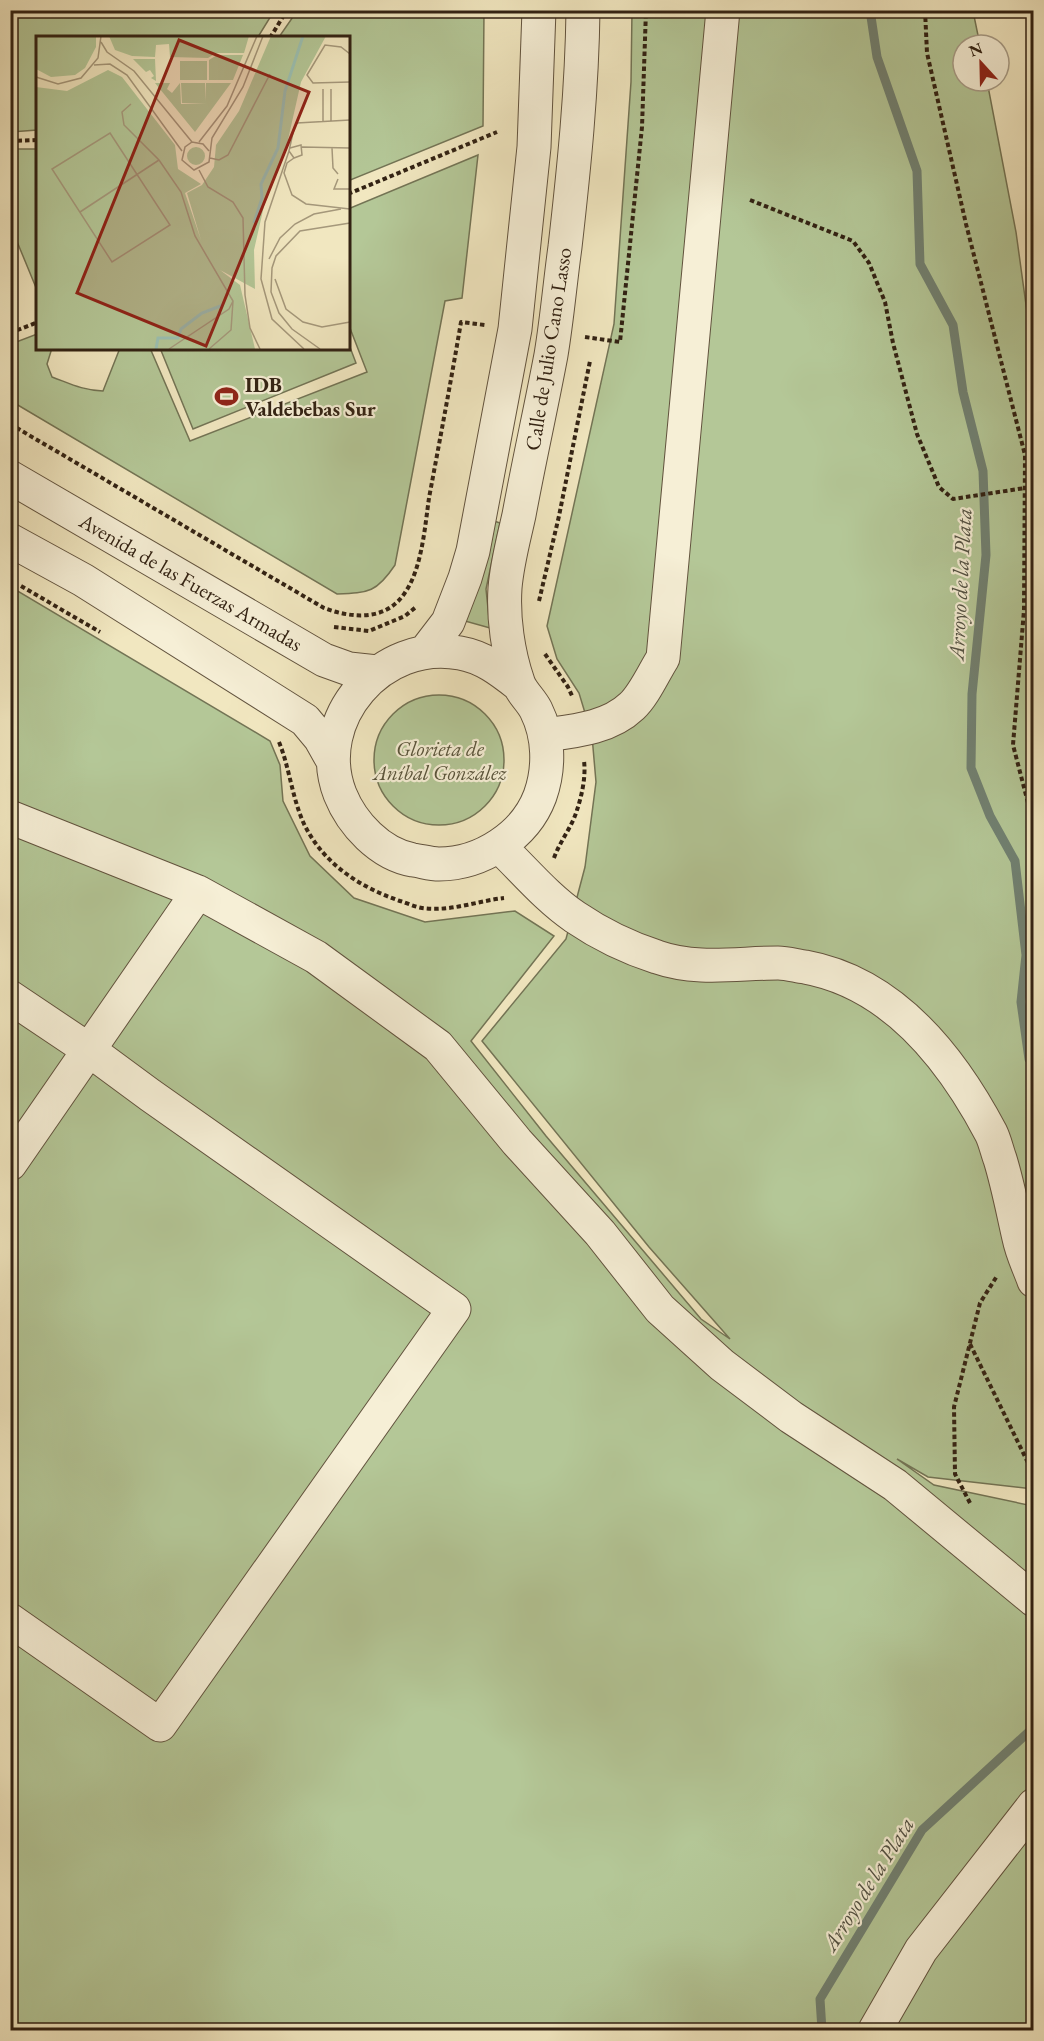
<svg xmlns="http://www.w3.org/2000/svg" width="1044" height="2041" font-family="'EB Garamond',serif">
  <rect width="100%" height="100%" fill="#f1e7c0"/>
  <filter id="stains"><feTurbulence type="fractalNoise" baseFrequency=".00333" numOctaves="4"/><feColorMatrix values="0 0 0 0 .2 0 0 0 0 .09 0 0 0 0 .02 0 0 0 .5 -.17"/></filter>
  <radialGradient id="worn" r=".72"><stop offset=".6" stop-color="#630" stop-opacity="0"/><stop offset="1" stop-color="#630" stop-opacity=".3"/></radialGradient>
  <!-- green -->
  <path fill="#b4c797" stroke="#737455" stroke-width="1.5" d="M11,10H274V11L258,37L38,38L37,130L11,132Z
    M297,11H484L483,126L348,181V38L279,37Z
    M632,11H973L980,45H963V81H987L1016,232L1034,363L1033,1489L928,1477L897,1459L934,1485L1033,1506V2030H11V587L270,741L280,765L283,801L310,856L354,898L425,922L515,911L554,936L471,1041L546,1136L701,1319L730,1339L649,1247L482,1041L566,939L585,867L596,782L592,736L579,693L557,659L547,626L614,324L631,82Z
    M16,149H37V290L11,227V152Z
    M478,155L462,298L445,301L395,565C377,592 369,593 337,594L11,401V344L37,334L38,348H52L47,364L52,377C71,384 82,390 103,391L120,348H150L190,441L367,372L348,323V209Z
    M348,342L356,363L193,429L160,348H348Z
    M494,521L500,523L486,589L490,628L465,621Z
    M374 760a65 65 0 1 1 130 0a65 65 0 1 1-130 0Z"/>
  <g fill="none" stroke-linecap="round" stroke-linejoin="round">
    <!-- stream -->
    <path stroke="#718172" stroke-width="9" d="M870,10L877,57L917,171L920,264L953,325L963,392L983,471L986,555L972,694L971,768L990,816L1015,861L1026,955L1021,1002L1029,1059
      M822,2030L820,1999L922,1830L1034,1727"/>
    <defs>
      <path id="minor" d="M10,477L324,660L349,669L377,672
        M10,540L83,580L305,720L320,738L333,761
        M425,652L448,622L465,578L473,551L515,329L534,147L539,10
        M519,685C500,670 483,657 460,653C382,638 311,719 340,794C352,824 380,854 413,860C421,861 431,864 439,864C481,864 525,836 540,796C550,768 549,736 536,710C531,700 521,692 518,682C508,653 503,618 505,588C507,563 514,538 519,515C529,461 541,408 551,355C557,319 560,283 565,247C574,168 582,90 583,10
        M545,735C575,731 609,728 632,706C644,695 654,672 663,658L723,10
        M10,817L198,892L316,957L438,1046L517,1142L600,1233L660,1309L722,1365L791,1417L895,1485L1034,1600
        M499,846C524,870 547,898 575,917C600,934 629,948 657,957C697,971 738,963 778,963C787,963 797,966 805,967C893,983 952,1059 991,1133C995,1141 997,1151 1000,1159C1008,1185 1013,1212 1019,1238C1022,1253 1029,1267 1034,1281
        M10,997L89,1050L150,1095L454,1309L160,1725L10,1620
        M10,1164L198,892
        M875,2030L921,1950L1034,1805"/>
    </defs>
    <!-- minor casing -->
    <use href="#minor" stroke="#62533e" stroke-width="35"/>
    <!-- path -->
    <path stroke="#322213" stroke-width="4" stroke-dasharray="4.5 3" stroke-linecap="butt" d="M925,10L927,53L966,224L1025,455L1024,610L1013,745L1034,826
      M270,38L287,10
      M10,141L38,140
      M348,194L497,132
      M750,200L853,241L869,263L885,302L893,343L917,434L939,487L953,499L1025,488
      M10,333L38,322
      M585,337L620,342L642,127L646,10
      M10,424L324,608C353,619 388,621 406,591C422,567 425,526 429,498C440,439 451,381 461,322L485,325
      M21,586L100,632
      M539,601L559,516L590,361
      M334,627L369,631L405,616L416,607
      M545,654L568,687L573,698
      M279,742C290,769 292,799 305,826C325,865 360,887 400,901C407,903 415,907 422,908C450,912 477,901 504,898
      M554,858C560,841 572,827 577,810C582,795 586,776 584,761
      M970,1344L1034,1475
      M970,1503L955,1474L954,1407L980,1303L997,1276"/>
    <!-- minor -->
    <use href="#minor" stroke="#f6efd6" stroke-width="33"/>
  </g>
  <!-- icons -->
  <defs>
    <symbol id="stadium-bare" viewBox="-9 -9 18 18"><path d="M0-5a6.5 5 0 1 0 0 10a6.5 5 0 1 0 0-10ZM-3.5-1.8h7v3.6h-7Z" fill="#8f2418" stroke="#f6efd6" stroke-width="2.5" paint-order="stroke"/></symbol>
  </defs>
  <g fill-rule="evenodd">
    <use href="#stadium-bare" x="210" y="380" width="33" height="33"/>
  </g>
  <g text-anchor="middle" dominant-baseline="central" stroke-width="4.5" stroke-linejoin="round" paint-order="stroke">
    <!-- street labels -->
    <g font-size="21" fill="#322213" stroke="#f6efd6">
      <text transform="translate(548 349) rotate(-81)">Calle de Julio Cano Lasso</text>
      <text transform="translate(191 582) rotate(30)">Avenida de las Fuerzas Armadas</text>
    </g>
    <!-- poi labels -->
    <g font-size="21" font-weight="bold" fill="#322213" stroke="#f6efd6" text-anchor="start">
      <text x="245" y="384">IDB<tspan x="245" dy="24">Valdebebas Sur</tspan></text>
    </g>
    <!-- park labels -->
    <g font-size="21" font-style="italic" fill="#59543b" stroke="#f6efd6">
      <text x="440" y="748">Glorieta de<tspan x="440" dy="24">Aníbal González</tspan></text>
    </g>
    <!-- water labels -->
    <g font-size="22" font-style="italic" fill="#525143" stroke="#f6efd6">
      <text transform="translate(960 584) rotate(-87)">Arroyo de la Plata</text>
      <text transform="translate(868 1884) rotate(-58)">Arroyo de la Plata</text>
    </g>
  </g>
  <!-- overview -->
  <g transform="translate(36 36)">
    <rect width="314" height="314" fill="#f1e7c0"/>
    <path d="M0,0H60V11L49,32L39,39L15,41L0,33ZM73,0H213L208,17H180L172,22L134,21L133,8L120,9L119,21L96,20L79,14ZM235,0H290L265,46L249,117L228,170L218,214L219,253L184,234L204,249L219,313H0V51L31,55L72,34L86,41L139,109L142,133L165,148L149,157L165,204L151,157L166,149L178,131L180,109L203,75ZM181,19H207L197,44H173V24ZM97,23H119L120,45L115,42L118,40L114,34L110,36ZM144,25H171V44H144ZM119,47H134L131,53L136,57L144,47L145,68H170L146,67L145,47H169L170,65V47H195L159,96ZM151 120a9 9 0 1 1 18 0a9 9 0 1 1-18 0Z" fill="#b4c797"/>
    <path fill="none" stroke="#9bc0b2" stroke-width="3" d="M218,187L226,162L225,148L242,112L249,55L267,0M120,313L122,302H142L145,293L166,277L187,269"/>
    <path fill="none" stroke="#a5987b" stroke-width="1.5" d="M65,6L71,16L98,35L156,106M314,18L305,11L289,9L271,39L277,47L314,46M58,29L74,28L91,39L146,115M0,41L22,48L45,42L62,22L65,0M287,53V85M95,68L86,76L88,89L123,124L145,156L159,200L197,265L195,294L173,313M295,85V53M74,97L134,189L76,226L16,133ZM163,106L191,70L221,0M266,111L314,112M254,112L265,109L266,119L258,122L253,115L258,92L261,87L314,84M296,112L297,132L302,138M173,115L167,108L156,106L149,111L146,124L158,134L173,126L176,102L207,51L227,0M253,115L229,186L225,243L236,283L268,313M174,122L183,124L192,119L234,38M258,122L251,127L248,137L256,159L270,168L314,173M163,134L172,151L197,166L207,182L209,259L214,292L224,313M302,143L298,153H314M44,176L123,124M233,223L244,202L259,188L278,178L305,173M239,243L250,273L267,286L286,291L314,286M133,313L193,273L197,265M284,313L256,293L243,277L235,256L236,232L240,220L264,195L314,187"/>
    <path fill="#8f2418" fill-opacity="0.15" stroke="#8f2418" stroke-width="3" d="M143,4L273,56L170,310L41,257Z"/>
    <rect width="314" height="314" fill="none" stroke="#322213" stroke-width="3"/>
  </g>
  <!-- margin -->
  <rect width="1044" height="2041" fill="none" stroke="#f1e7c0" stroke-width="36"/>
  <rect x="12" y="12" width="1020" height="2017" fill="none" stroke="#322213" stroke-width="3"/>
  <rect x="18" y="18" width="1008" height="2005" fill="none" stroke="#322213" stroke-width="1.5"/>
  <!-- north arrow -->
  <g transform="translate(981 63) rotate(338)"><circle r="28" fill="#f6efd6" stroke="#a89d88" stroke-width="1.5"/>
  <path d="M0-4.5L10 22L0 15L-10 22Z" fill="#8f2418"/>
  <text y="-9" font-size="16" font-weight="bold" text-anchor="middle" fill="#322213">N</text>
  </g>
  <rect width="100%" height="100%" filter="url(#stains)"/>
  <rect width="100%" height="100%" fill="url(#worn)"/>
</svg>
